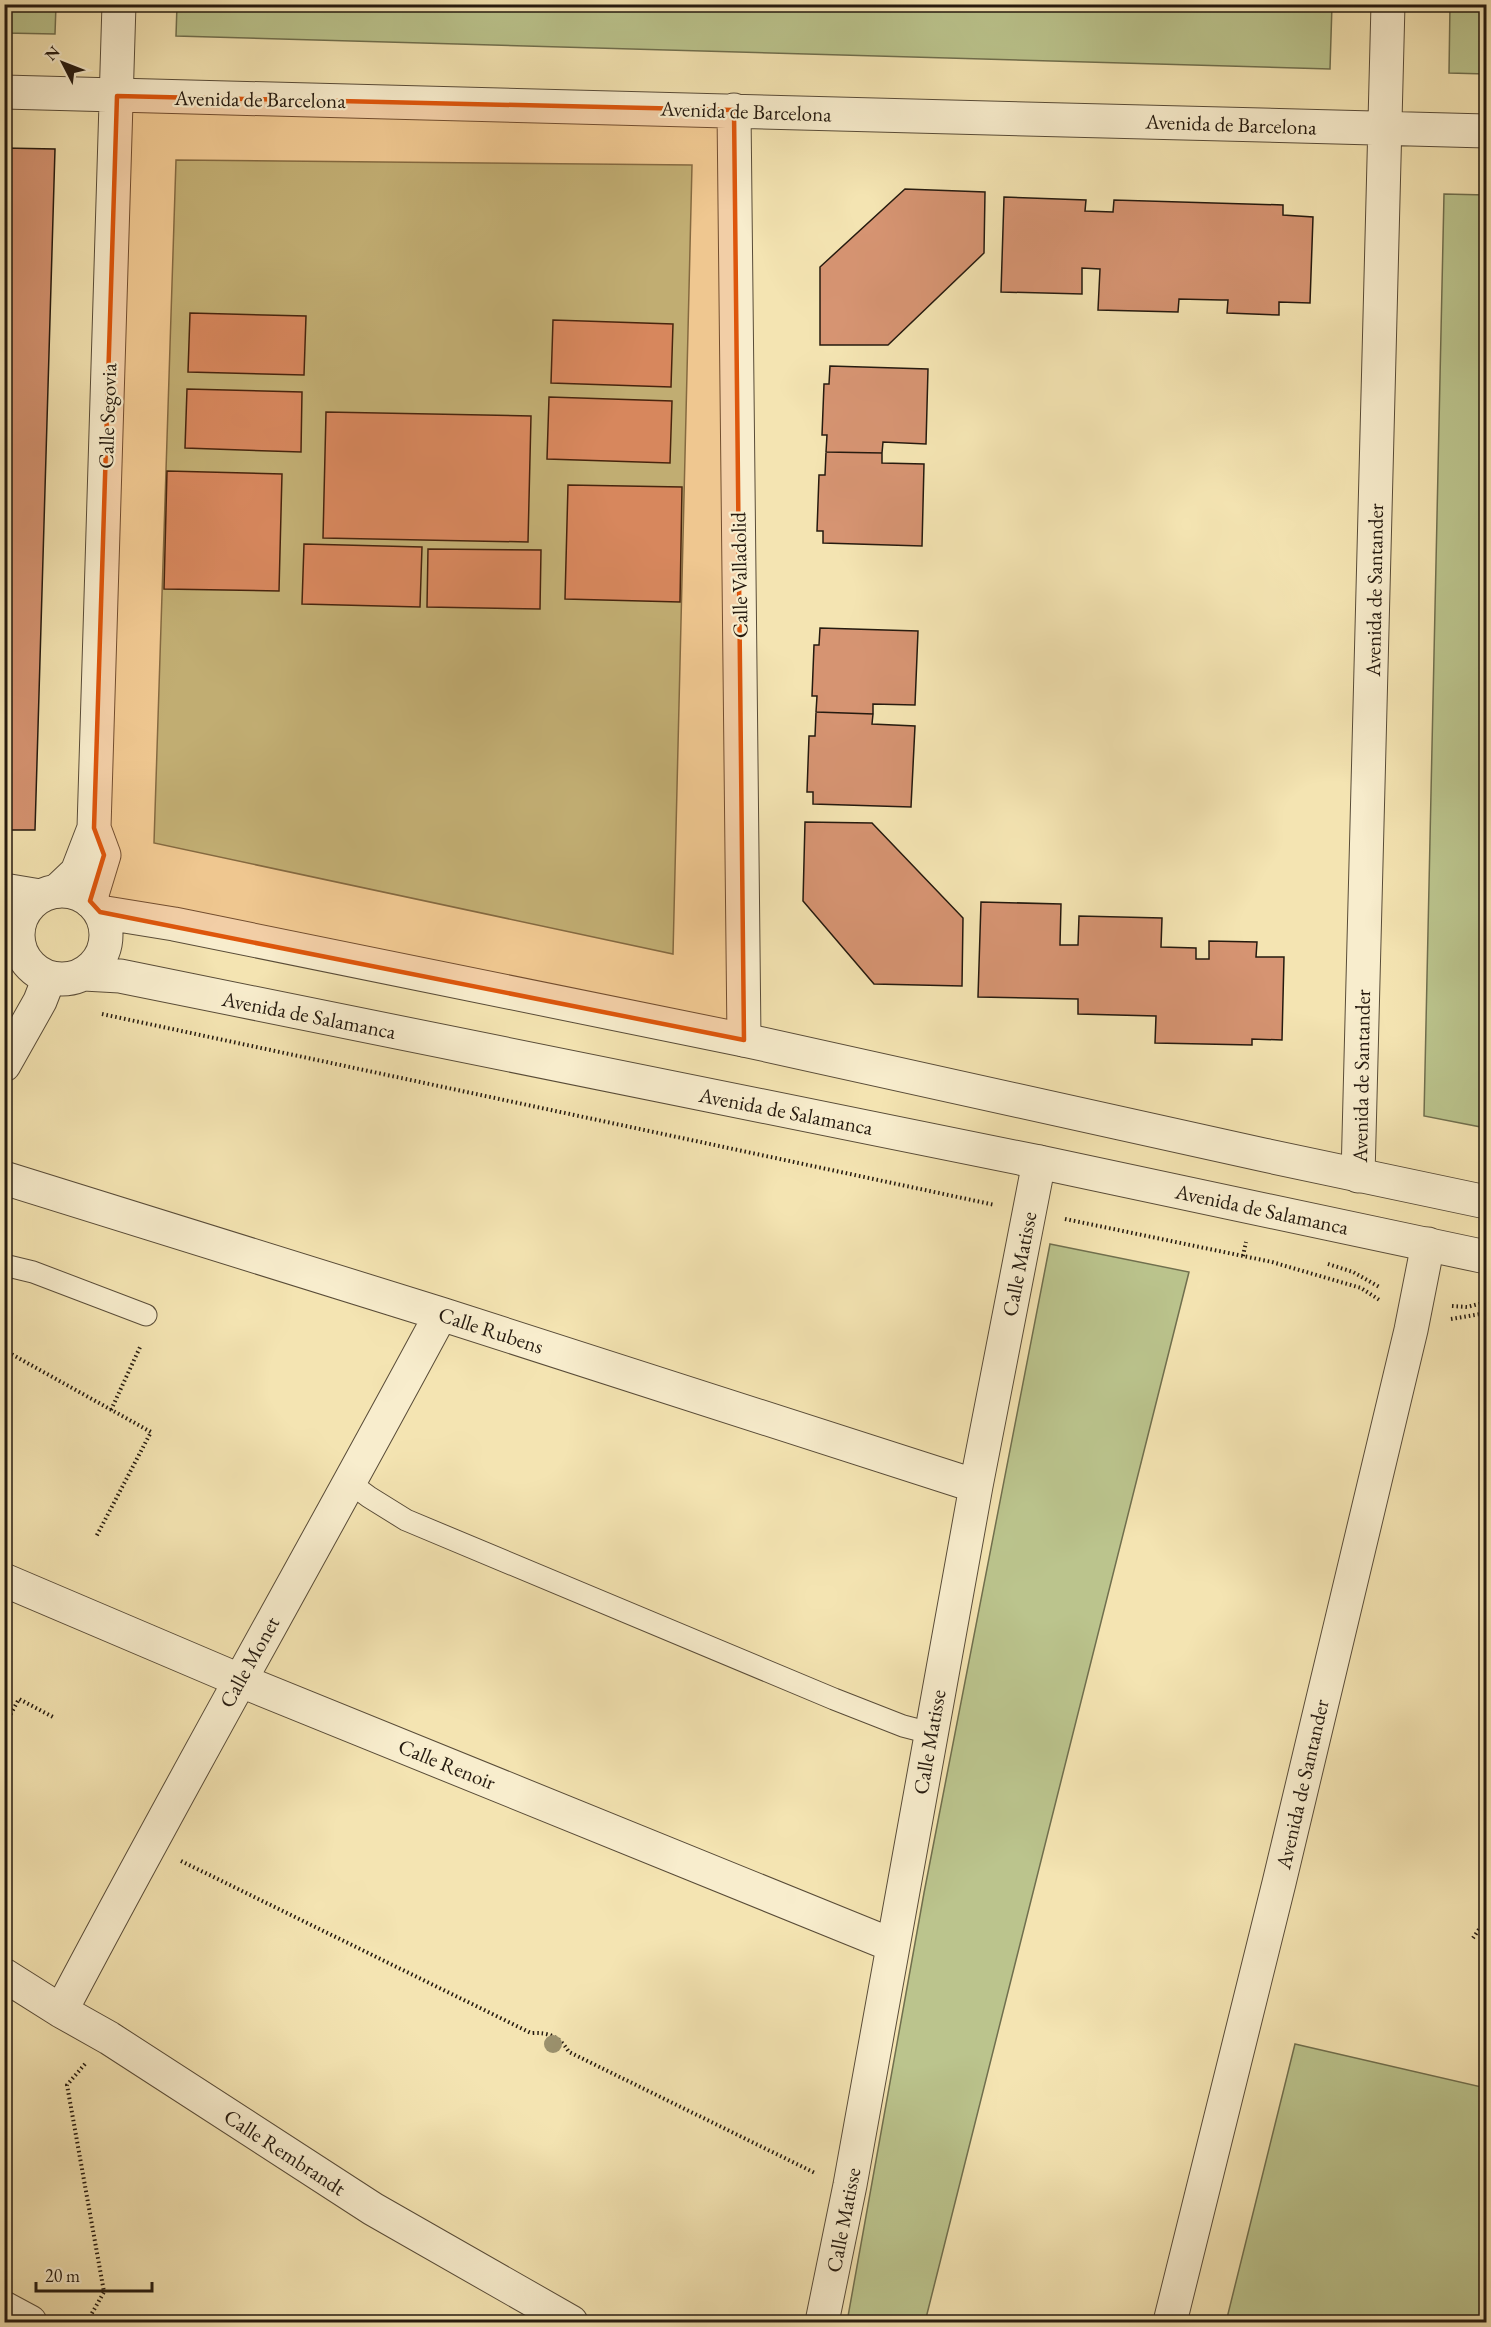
<svg xmlns="http://www.w3.org/2000/svg" width="1491" height="2327" font-family="'EB Garamond',serif">
  <rect width="100%" height="100%" fill="#f4e4b2"/>
  <filter id="stains"><feTurbulence type="fractalNoise" baseFrequency=".00333" numOctaves="4"/><feColorMatrix values="0 0 0 0 .2 0 0 0 0 .09 0 0 0 0 .02 0 0 0 .5 -.17"/></filter>
  <radialGradient id="worn" r=".72"><stop offset=".6" stop-color="#630" stop-opacity="0"/><stop offset="1" stop-color="#630" stop-opacity=".3"/></radialGradient>
  <!-- green -->
  <path fill="#bbc48d" stroke="#706f4e" stroke-width="1.5" d="M5,4L56,5L55,34L5,33Z
    M177,5H1332L1330,69L176,36Z
    M1450,5H1486V74L1449,73Z
    M176,160L692,165L673,954L154,843Z
    M1444,194L1486,195V1128L1424,1116Z
    M1050,1244L1189,1272L925,2322H847L924,1893Z
    M1295,2044L1486,2088V2322H1226Z"/>
  <!-- building -->
  <path fill="#d69472" stroke="#251a0f" stroke-width="1.5" d="M4,148L55,149L35,830H4Z
    M905,189L985,192L984,253L888,345H820V267Z
    M1004,197L1086,200L1085,211L1113,212L1114,200L1283,205V215L1313,217L1310,303L1279,302V315L1227,313L1228,300H1221L1179,299L1178,312L1098,310L1100,269L1082,268V294L1001,292Z
    M190,313L306,316L304,375L188,372Z
    M553,320L673,324L671,387L551,383Z
    M830,366L928,369L926,444L883,442L882,453L826,452L827,435H822L824,384H829Z
    M187,389L302,392L301,452L185,448Z
    M549,397L672,401L670,463L547,459Z
    M326,412L531,416L528,542L323,538Z
    M826,452L882,453V463L924,464L922,546L823,543V531H817L819,475H825Z
    M167,471L282,474L279,591L164,589Z
    M568,485L682,487L680,602L565,599Z
    M304,544L422,547L420,607L302,604Z
    M428,549L541,550L540,609L427,607Z
    M820,628L918,631L915,705L873,704V714L816,712L817,696H812L814,645H819Z
    M816,712L873,714L872,724L915,726L911,807L813,804V792H807L809,736H815Z
    M805,822L872,823L963,918L962,986L874,984L803,901Z
    M981,902L1061,904L1060,945H1078L1079,916L1162,918L1161,947L1196,948V959H1209V941L1257,942L1256,957H1284L1282,1040L1252,1039V1045L1155,1043L1156,1016L1078,1014V999L978,997Z"/>
  <g fill="none" stroke-linecap="round" stroke-linejoin="round">
    <defs>
      <path id="service" d="M4,1265L33,1272L146,1315
        M350,1483L369,1497L406,1520L834,1699L903,1726L930,1733"/>
      <path id="minor" d="M4,92L1486,131
        M734,110L744,1040
        M94,828L119,4
        M57,891L77,872L94,828L104,855L90,901
        M4,1065L40,1001L49,978
        M1358,1176L1388,4
        M4,1178L441,1314L976,1486
        M4,1580L239,1680L892,1945
        M4,1975L61,2011L109,2038L373,2209L571,2322
        M61,2011C184,1777 316,1547 441,1314
        M822,2322L850,2185L976,1486L1039,1162
        M1170,2322L1279,1883L1411,1330L1428,1244"/>
      <path id="tertiary" d="M4,890L40,896
        M18 935a44 44 0 1 1 88 0a44 44 0 1 1-88 0Z
        M100,912L174,924L744,1040L1264,1155L1486,1202
        M84,974L120,976L1039,1162L1486,1257
        M4,2308L30,2322"/>
    </defs>
    <!-- service casing -->
    <use href="#service" stroke="#594c38" stroke-width="23"/>
    <!-- minor casing -->
    <use href="#minor" stroke="#594c38" stroke-width="35"/>
    <!-- tertiary casing -->
    <use href="#tertiary" stroke="#594c38" stroke-width="35"/>
    <!-- path -->
    <path stroke="#251a0f" stroke-width="4" stroke-dasharray="1.5 3" stroke-linecap="butt" d="M102,1014L995,1205
      M1065,1219L1272,1262L1361,1288L1381,1301
      M1243,1256L1246,1242
      M1328,1264L1353,1272L1381,1288
      M1452,1306L1467,1307L1486,1302
      M1451,1319L1486,1313
      M4,1350L151,1432L96,1537
      M111,1410L141,1345
      M4,1726L19,1699L53,1717
      M181,1861L531,2033C549,2032 560,2037 569,2052L815,2173
      M1473,1938L1486,1919
      M85,2064L67,2085L104,2292L87,2322"/>
    <!-- service -->
    <use href="#service" stroke="#f8edcd" stroke-width="21"/>
    <!-- minor -->
    <use href="#minor" stroke="#f8edcd" stroke-width="33"/>
    <!-- tertiary -->
    <use href="#tertiary" stroke="#f8edcd" stroke-width="33"/>
  </g>
  <!-- trees -->
  <circle fill="#9b916d" cx="553" cy="2044" r="9"/>
  <!-- marked area -->
  <path fill="#de560c" fill-opacity="0.2" stroke="#de560c" stroke-width="4.5" stroke-linejoin="round" d="M117,96L734,110L744,1040L100,912L90,901L104,855L94,828Z"/>
  <g text-anchor="middle" dominant-baseline="central" stroke-width="4.5" stroke-linejoin="round" paint-order="stroke">
    <!-- street labels -->
    <g font-size="21" fill="#251a0f" stroke="#f8edcd">
      <text transform="translate(260 99) rotate(1)">Avenida de Barcelona</text>
      <text transform="translate(746 111) rotate(2)">Avenida de Barcelona</text>
      <text transform="translate(1231 124) rotate(2)">Avenida de Barcelona</text>
      <text transform="translate(107 416) rotate(-88)">Calle Segovia</text>
      <text transform="translate(739 575) rotate(-91)">Calle Valladolid</text>
      <text transform="translate(1374 590) rotate(-89)">Avenida de Santander</text>
      <text transform="translate(309 1015) rotate(11)">Avenida de Salamanca</text>
      <text transform="translate(1361 1076) rotate(-89)">Avenida de Santander</text>
      <text transform="translate(786 1111) rotate(11)">Avenida de Salamanca</text>
      <text transform="translate(1262 1209) rotate(12)">Avenida de Salamanca</text>
      <text transform="translate(1019 1264) rotate(-79)">Calle Matisse</text>
      <text transform="translate(491 1330) rotate(18)">Calle Rubens</text>
      <text transform="translate(249 1662) rotate(-61)">Calle Monet</text>
      <text transform="translate(929 1742) rotate(-80)">Calle Matisse</text>
      <text transform="translate(447 1764) rotate(22)">Calle Renoir</text>
      <text transform="translate(1302 1784) rotate(-77)">Avenida de Santander</text>
      <text transform="translate(285 2152) rotate(33)">Calle Rembrandt</text>
      <text transform="translate(843 2220) rotate(-79)">Calle Matisse</text>
    </g>
  </g>
  <!-- margin -->
  <rect width="1491" height="2327" fill="none" stroke="#f4e4b2" stroke-width="24"/>
  <rect x="6" y="6" width="1479" height="2315" fill="none" stroke="#251a0f" stroke-width="3"/>
  <rect x="12" y="12" width="1467" height="2303" fill="none" stroke="#251a0f" stroke-width="1.5"/>
  <!-- north arrow -->
  <g transform="translate(63 63) rotate(312)" stroke="#f8edcd" stroke-width="4.5" paint-order="stroke">
  <path d="M0-4.5L10 22L0 15L-10 22Z" fill="#251a0f"/>
  <text y="-9" font-size="16" font-weight="bold" text-anchor="middle" fill="#251a0f">N</text>
  </g>
  <!-- scale -->
  <path d="M36 2282v9h116v-9" fill="none" stroke="#251a0f" stroke-width="3"/>
  <text x="45" y="2282" font-size="18" fill="#251a0f" stroke="#f8edcd" stroke-width="4.5" paint-order="stroke">20 m</text>
  <rect width="100%" height="100%" filter="url(#stains)"/>
  <rect width="100%" height="100%" fill="url(#worn)"/>
</svg>
